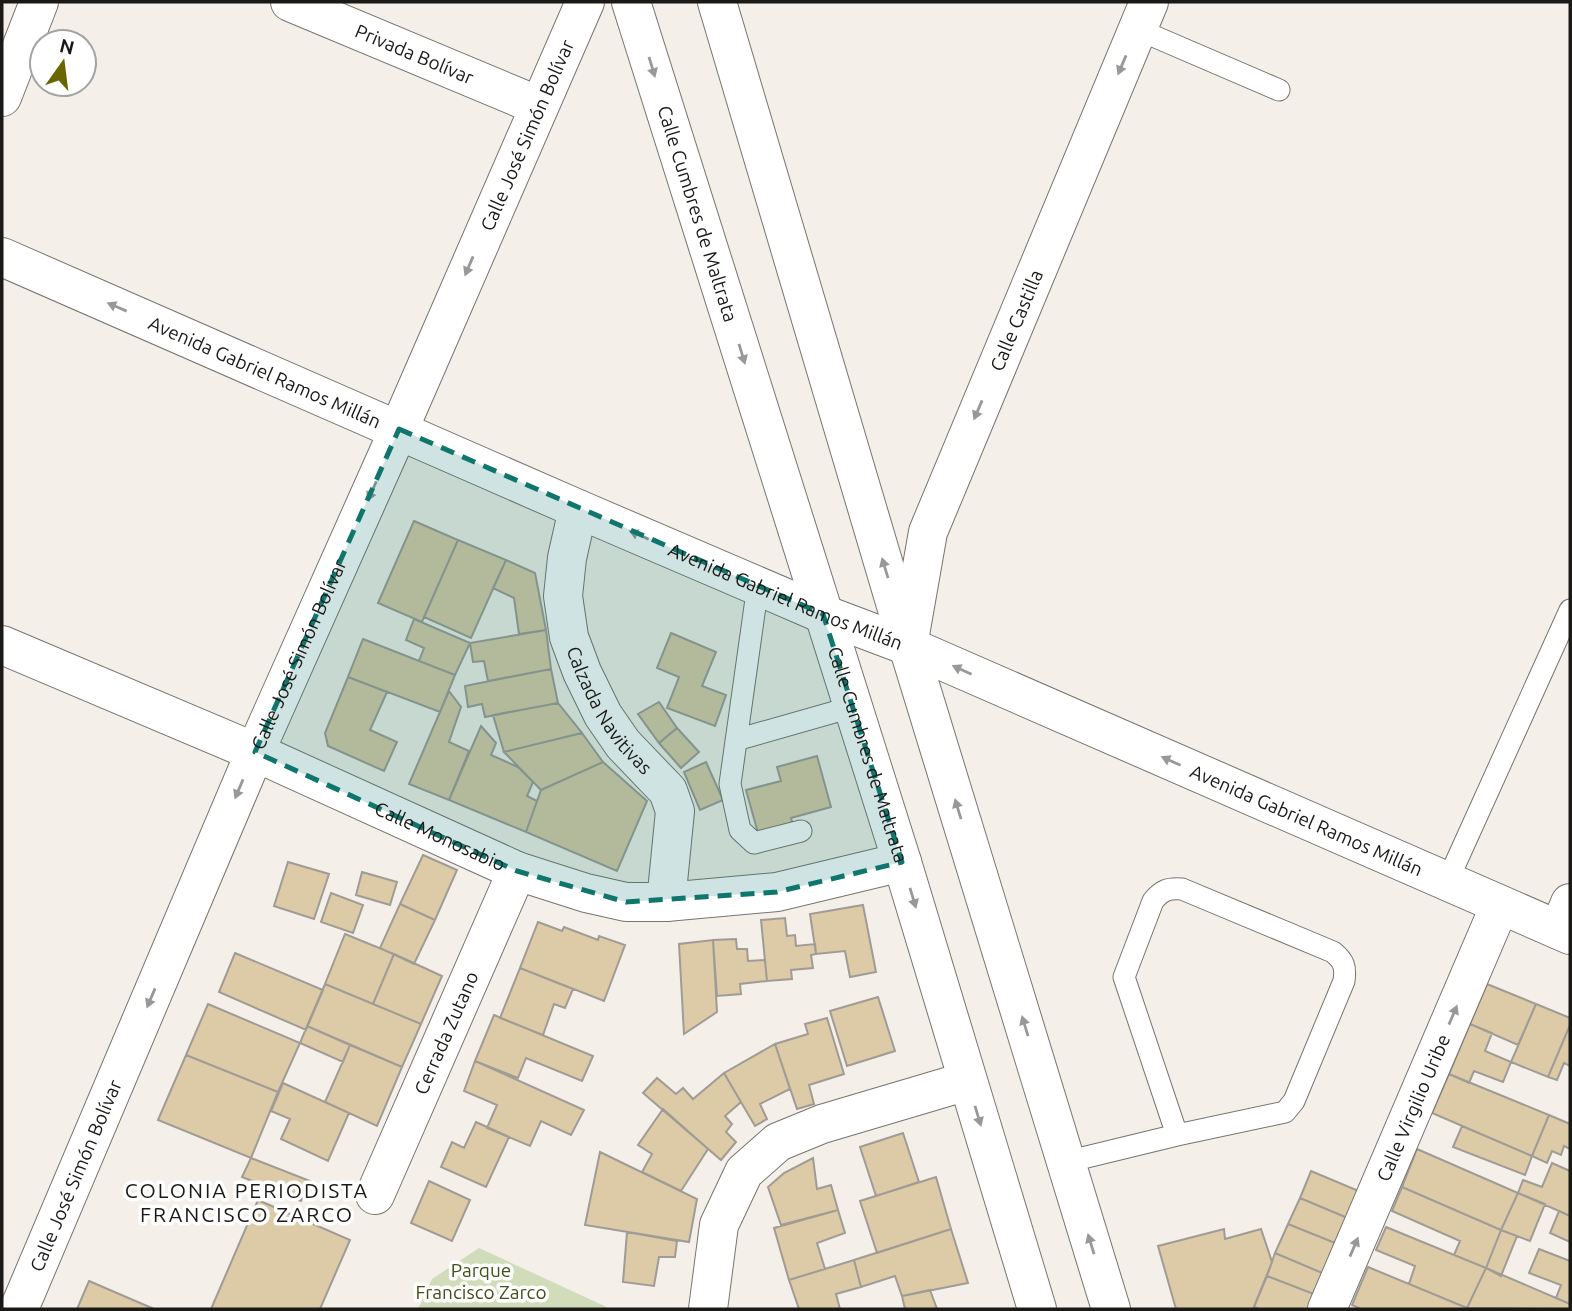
<svg xmlns="http://www.w3.org/2000/svg" width="1572" height="1311" font-family="Ubuntu,sans-serif">
  <rect width="100%" height="100%" fill="#f4f0e9"/>
  <!-- green -->
  <path fill="#d1dcba" d="M479,1248L611,1309H418L432,1279Z"/>
  <!-- building -->
  <path fill="#ddcaa7" stroke="#9f9b95" stroke-width="2" d="M414,521L458,540L422,622L378,603Z
    M458,540L506,560L471,638L424,617Z
    M506,560L535,573L546,630L519,634L514,598L493,588Z
    M414,619L470,643L455,675L419,661L424,648L406,640Z
    M546,630L551,669L488,681L484,661L473,662L470,643Z
    M671,633L716,652L702,686L726,695L715,726L667,708L679,677L657,668Z
    M363,639L455,675L440,712L348,677Z
    M551,669L558,703L485,717L482,704L468,707L465,686Z
    M348,677L387,692L370,730L397,742L384,771L328,746L325,733Z
    M449,691L461,707L449,742L469,751L449,800L409,784Z
    M659,702L677,728L659,743L638,714Z
    M558,703L582,733L504,752L493,715Z
    M481,726L496,743L491,755L518,767L533,782L527,796L537,801L526,832L449,800Z
    M677,728L699,752L681,768L659,743Z
    M582,733L603,762L541,790L504,752Z
    M817,756L831,807L791,818L793,825L758,833L746,790L781,781L777,767Z
    M603,762L647,801L617,871L526,832L541,790Z
    M706,762L723,800L700,810L684,772Z
    M423,855L457,870L435,920L400,904Z
    M288,862L329,874L314,919L274,906Z
    M362,872L397,882L390,905L356,895Z
    M331,893L363,905L353,933L321,922Z
    M400,904L435,920L414,964L380,948Z
    M863,905L876,972L850,977L845,951L816,954L810,914Z
    M785,918L787,936L795,935L796,946L815,944L816,954L811,955L813,968L791,970L792,979L767,981L761,920Z
    M538,922L562,931L564,927L598,940L599,936L625,945L604,1001L520,968Z
    M345,934L394,954L373,1004L325,984Z
    M736,939L737,949H747L748,961L765,960L767,981L740,984L741,994L717,996L713,940Z
    M713,940L717,1012L684,1034L679,944Z
    M235,953L323,990L306,1030L219,992Z
    M394,954L442,976L421,1024L373,1004Z
    M520,968L573,989L565,1008L554,1004L543,1035L500,1018Z
    M325,984L421,1024L402,1067L307,1026Z
    M1487,984L1536,1004L1518,1045L1470,1024Z
    M878,997L895,1051L847,1066L830,1011Z
    M208,1004L300,1043L278,1092L186,1055Z
    M1536,1004L1570,1018V1025L1548,1077L1511,1062Z
    M494,1015L593,1056L582,1081L526,1058L518,1078L475,1061Z
    M827,1018L844,1074L809,1085L814,1104L797,1109L775,1044L808,1034L805,1024Z
    M1470,1024L1492,1033L1485,1051L1511,1062L1503,1082L1474,1071L1469,1083L1449,1074Z
    M1570,1025V1066L1564,1063L1557,1080L1548,1077Z
    M307,1026L350,1045L343,1062L300,1043Z
    M775,1044L790,1089L760,1104L767,1119L755,1126L724,1073Z
    M350,1045L402,1067L377,1126L325,1102Z
    M186,1055L278,1092L251,1158L158,1120Z
    M475,1061L584,1110L571,1135L541,1121L530,1146L487,1128L497,1105L464,1091Z
    M724,1073L741,1102L725,1116L732,1124L726,1132L736,1142L721,1160L643,1093L657,1078L676,1094L683,1088L693,1099Z
    M1449,1074L1549,1115L1532,1156L1432,1113Z
    M283,1083L349,1113L328,1161L281,1139L290,1119L271,1111Z
    M663,1109L708,1149L681,1191L642,1172L652,1154L638,1145Z
    M1549,1115L1570,1124V1149L1564,1146L1561,1155L1552,1151L1547,1163L1532,1156Z
    M476,1122L509,1137L486,1187L441,1167L452,1142L464,1148Z
    M1462,1126L1532,1156L1525,1175L1453,1147Z
    M903,1133L919,1182L876,1196L860,1147Z
    M1417,1149L1518,1193L1501,1230L1402,1187Z
    M600,1152L697,1199L689,1242L585,1225Z
    M251,1158L310,1181L301,1201L242,1177Z
    M813,1158L817,1189L831,1185L838,1210L781,1225L768,1187L784,1173Z
    M1552,1163L1570,1171V1216L1518,1193L1523,1180L1542,1187Z
    M1311,1171L1361,1192L1350,1219L1300,1198Z
    M936,1177L951,1229L877,1253L860,1201Z
    M429,1181L470,1200L452,1241L411,1223Z
    M1402,1187L1501,1230L1486,1268L1454,1255L1460,1241L1392,1211Z
    M1518,1193L1545,1204L1530,1241L1501,1230Z
    M1300,1198L1350,1219L1340,1245L1288,1224Z
    M258,1200L350,1240L320,1309H211Z
    M838,1210L845,1233L817,1243L825,1269L789,1280L774,1228Z
    M1559,1211L1570,1216V1242L1550,1233Z
    M1288,1224L1340,1245L1327,1275L1275,1253Z
    M1386,1227L1486,1268L1467,1308L1409,1284L1415,1266L1376,1250Z
    M951,1229L968,1283L902,1296L895,1276L861,1287L854,1260Z
    M1224,1229L1225,1239L1261,1229L1272,1262L1253,1309H1176L1158,1246Z
    M1501,1230L1517,1236L1501,1276L1486,1268Z
    M627,1232L677,1241L675,1257H659L654,1286L623,1282Z
    M1539,1249L1570,1261V1304L1556,1298L1561,1285L1529,1273Z
    M1275,1253L1327,1275L1319,1296L1267,1276Z
    M854,1260L861,1287L836,1294L840,1309H799L789,1280Z
    M1368,1267L1467,1308V1309H1361L1352,1305Z
    M1486,1268L1570,1304V1309L1467,1308Z
    M1267,1276L1319,1296L1313,1309H1259L1254,1307Z
    M89,1281L154,1309H77Z
    M930,1290L937,1309H905L902,1296Z"/>
  <g fill="none" stroke-linecap="round" stroke-linejoin="round">
    <defs>
      <path id="lane" d="M1137,29L1279,90
        M758,585L730,784L740,830L754,843L801,831
        M736,740L852,707
        M1447,882L1570,610
        M1066,1162L1177,1135L1285,1112L1294,1101L1344,981C1346,967 1344,961 1333,952L1182,889C1168,888 1162,890 1153,901L1124,977L1177,1135"/>
      <g id="street">
        <path id="s1" d="M290,2L539,106"/>
        <path d="M2,97L39,2"/>
        <path id="s2" d="M578,509L567,558L563,596L569,637L582,672L603,715L623,744L668,791L675,811L666,902"/>
        <path id="s3" d="M2,645L255,752L517,871L586,893L626,902H666L777,892L902,862"/>
        <path id="s4" d="M908,646L928,532L1149,2"/>
        <path d="M1559,930L1570,903"/>
        <path id="s5" d="M375,1195L517,871"/>
        <path d="M708,1309L719,1225L744,1172L778,1142L822,1124L967,1081"/>
        <path id="s6" d="M1327,1309L1500,905"/>
      </g>
      <g id="secondary">
        <path id="s7" d="M631,2L902,862L1037,1309"/>
        <path d="M717,2L908,646L1111,1309"/>
        <path id="s8" d="M19,1309L255,752L399,429L585,2"/>
      </g>
      <g id="primary">
        <path id="s9" d="M2,257L578,509L823,614L908,646L1570,935"/>
      </g>
    </defs>
    <!-- lane casing -->
    <use href="#lane" stroke="#77746e" stroke-width="23"/>
    <!-- street casing -->
    <use href="#street" stroke="#77746e" stroke-width="40"/>
    <!-- secondary casing -->
    <use href="#secondary" stroke="#77746e" stroke-width="40"/>
    <!-- primary casing -->
    <use href="#primary" stroke="#77746e" stroke-width="40"/>
    <!-- lane -->
    <use href="#lane" stroke="#fff" stroke-width="21"/>
    <!-- street -->
    <use href="#street" stroke="#fff" stroke-width="38"/>
    <!-- secondary -->
    <use href="#secondary" stroke="#fff" stroke-width="38"/>
    <!-- primary -->
    <use href="#primary" stroke="#fff" stroke-width="38"/>
  </g>
  <!-- one-way arrows -->
  <defs><path id="oneway-solid" d="M-6-.8H1V-3.2L6.5 0L1 3.2V.8H-6Z" transform="scale(1.75)"/></defs>
  <g fill="#989896">
    <use href="#oneway-solid" transform="translate(1122 65) rotate(113)"/>
    <use href="#oneway-solid" transform="translate(652 67) rotate(73)"/>
    <use href="#oneway-solid" transform="translate(469 266) rotate(113)"/>
    <use href="#oneway-solid" transform="translate(117 307) rotate(-157)"/>
    <use href="#oneway-solid" transform="translate(742 354) rotate(73)"/>
    <use href="#oneway-solid" transform="translate(978 410) rotate(113)"/>
    <use href="#oneway-solid" transform="translate(372 491) rotate(114)"/>
    <use href="#oneway-solid" transform="translate(639 535) rotate(-157)"/>
    <use href="#oneway-solid" transform="translate(885 568) rotate(-107)"/>
    <use href="#oneway-solid" transform="translate(962 670) rotate(-156)"/>
    <use href="#oneway-solid" transform="translate(1171 761) rotate(-156)"/>
    <use href="#oneway-solid" transform="translate(239 789) rotate(113)"/>
    <use href="#oneway-solid" transform="translate(958 809) rotate(-107)"/>
    <use href="#oneway-solid" transform="translate(913 898) rotate(73)"/>
    <use href="#oneway-solid" transform="translate(151 998) rotate(113)"/>
    <use href="#oneway-solid" transform="translate(1453 1015) rotate(-67)"/>
    <use href="#oneway-solid" transform="translate(1025 1026) rotate(-107)"/>
    <use href="#oneway-solid" transform="translate(978 1116) rotate(73)"/>
    <use href="#oneway-solid" transform="translate(1091 1244) rotate(-107)"/>
    <use href="#oneway-solid" transform="translate(1354 1247) rotate(-67)"/>
  </g>
  <!-- marked area -->
  <path fill="#0f766e" fill-opacity="0.2" stroke="#0f766e" stroke-width="5" stroke-dasharray="14 9" stroke-linejoin="round" d="M399,429L823,614L902,862L777,892L626,902L517,871L255,752Z"/>
  <g text-anchor="middle" dominant-baseline="central" stroke-width="7" stroke-linejoin="round" paint-order="stroke">
    <!-- street labels -->
    <g font-size="19" fill="#1a1916" stroke="#fff">
      <text stroke="none"><textPath href="#s1" startOffset="135">Privada Bolívar</textPath></text>
      <text stroke="none"><textPath href="#s8" startOffset="1279">Calle José Simón Bolívar</textPath></text>
      <text stroke="none"><textPath href="#s7" startOffset="222">Calle Cumbres de Maltrata</textPath></text>
      <text stroke="none"><textPath href="#s4" startOffset="345">Calle Castilla</textPath></text>
      <text stroke="none"><textPath href="#s9" startOffset="287">Avenida Gabriel Ramos Millán</textPath></text>
      <text stroke="none"><textPath href="#s9" startOffset="854">Avenida Gabriel Ramos Millán</textPath></text>
      <text stroke="none"><textPath href="#s8" startOffset="712">Calle José Simón Bolívar</textPath></text>
      <text stroke="none"><textPath href="#s2" startOffset="214">Calzada Navitivas</textPath></text>
      <text stroke="none"><textPath href="#s7" startOffset="789">Calle Cumbres de Maltrata</textPath></text>
      <text stroke="none"><textPath href="#s9" startOffset="1421">Avenida Gabriel Ramos Millán</textPath></text>
      <text stroke="none"><textPath href="#s3" startOffset="478">Calle Monosabio</textPath></text>
      <text stroke="none"><textPath href="#s5" startOffset="177">Cerrada Zutano</textPath></text>
      <text stroke="none"><textPath href="#s6" startOffset="219">Calle Virgilio Uribe</textPath></text>
      <text stroke="none"><textPath href="#s8" startOffset="145">Calle José Simón Bolívar</textPath></text>
    </g>
    <!-- park labels -->
    <g font-size="19" fill="#425017" stroke="#fff">
      <text x="481" y="1270">Parque<tspan x="481" dy="22">Francisco Zarco</tspan></text>
    </g>
    <!-- neighbourhood labels -->
    <g font-size="21" letter-spacing="2" fill="#1a1916" stroke="#fff">
      <text x="247" y="1190">COLONIA PERIODISTA<tspan x="247" dy="24">FRANCISCO ZARCO</tspan></text>
    </g>
  </g>
  <!-- border -->
  <rect width="1572" height="1311" fill="none" stroke="#1a1916" stroke-width="7"/>
  <!-- north arrow -->
  <g transform="translate(63 63) rotate(14)"><circle r="33" fill="#ffffff" stroke="#a3a3a2" stroke-width="2"/>
  <path d="M0-5L12 26L0 18L-12 26Z" fill="#686701"/>
  <text y="-10" font-size="19" font-weight="bold" text-anchor="middle" fill="#1a1916">N</text>
  </g>
</svg>
